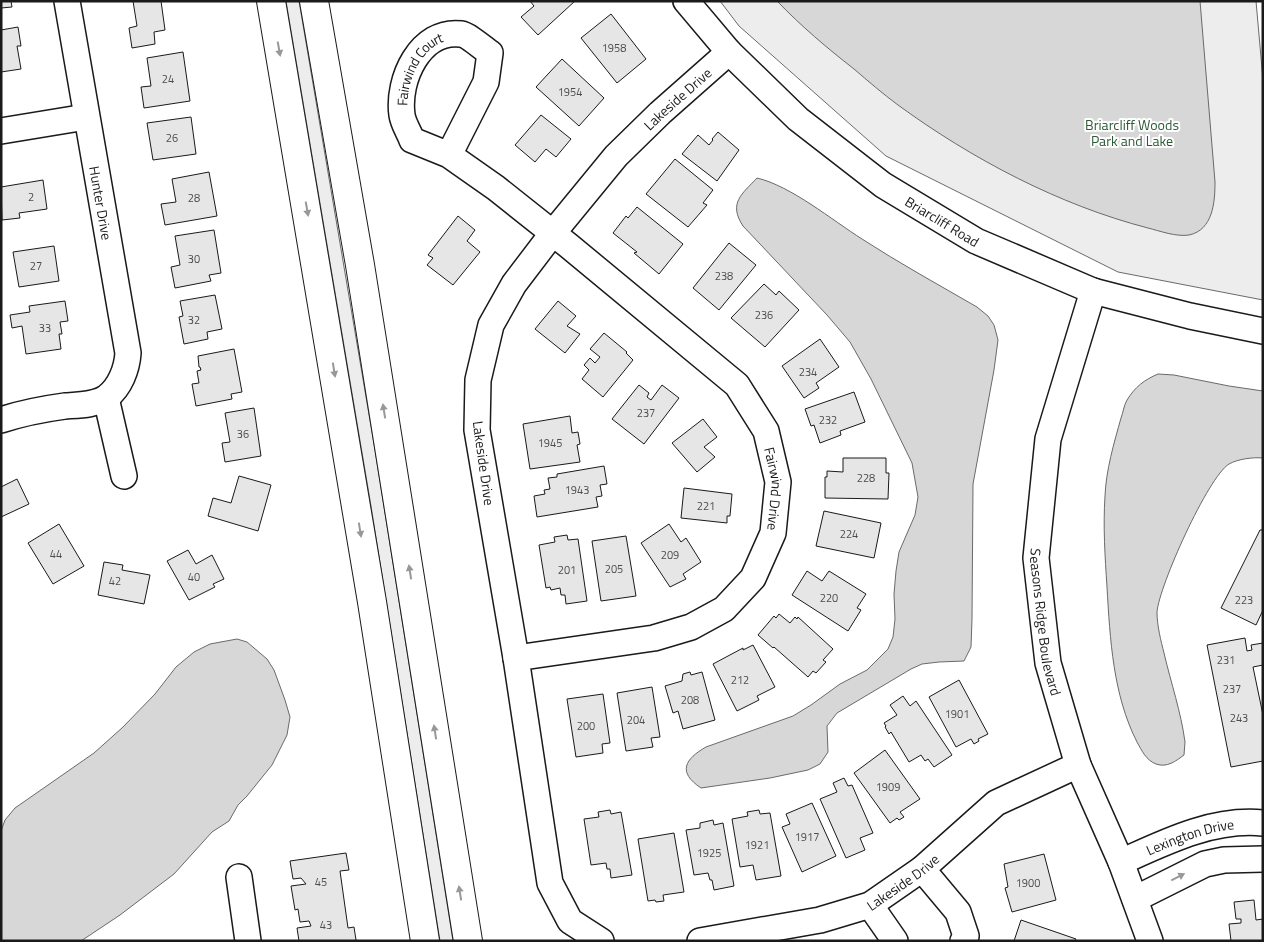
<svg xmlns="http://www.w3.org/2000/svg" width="1264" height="942" font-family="'Titillium Web',sans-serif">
  <rect width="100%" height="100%" fill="#fff"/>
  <!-- built -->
  <path fill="#ededed" stroke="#6a6a6a" d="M286,1H299L375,450L453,941H440L371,506Z
    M720,1H1256L1263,80V300L1118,272L886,156L739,26Z"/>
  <!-- water -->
  <path fill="#d7d7d7" stroke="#6a6a6a" d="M777,1H1200L1215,182C1215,202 1213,230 1189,235C1176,237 1160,231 1148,228C1059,205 972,159 898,105C883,94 868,81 854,69C827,48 801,26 777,1Z
    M757,178C791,186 832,220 862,239C899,263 939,285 977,307L988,316L994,325L998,340L994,370L973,484L972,619L971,647L964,661L939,662L922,664L911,669L837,713L827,726L828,752L820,764L808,770L770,778L701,788C677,772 685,759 706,747L793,716L811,705L840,684L867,670L888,649L893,637L895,619L894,594L896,571L899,552L915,515L918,497L912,463L871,379L850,342L827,315L743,226C728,203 742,194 757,178Z
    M1158,374L1174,375L1229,386L1263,391V458C1253,457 1238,459 1229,464C1208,477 1159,586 1157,612C1157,626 1161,641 1164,653C1171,683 1181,712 1185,742L1184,755C1176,761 1167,768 1156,764C1146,760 1142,751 1137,742C1113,695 1110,639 1107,587C1105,557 1103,526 1105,496C1106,470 1114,443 1121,418C1123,413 1124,405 1127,400C1135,387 1144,380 1158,374Z
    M237,639L247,642L267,659L274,670L285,700L290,717L287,735L272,765L247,796L238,805L229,821L212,832L174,874L120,915L81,941H1V831L5,820L15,808L94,753L123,727L155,694L176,667L194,652L210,644Z"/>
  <!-- building -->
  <path fill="#e6e6e6" stroke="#1a1a1a" d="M1,1H11L12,7L1,8Z
    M133,1H161L165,30L154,32L155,44L132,48L129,28L137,26Z
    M530,1H575L538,35L521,17L534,6Z
    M611,14L646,59L617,83L581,38Z
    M18,27L21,46H17L21,69L1,72V30Z
    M183,52L190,101L144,108L141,87L151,86L147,58Z
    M562,59L604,98L579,126L536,87Z
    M541,115L571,139L556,157L546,149L535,162L515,145Z
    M191,117L196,154L153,160L147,123Z
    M718,132L739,150L717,181L682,154L698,135L709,145L713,140L712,139Z
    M675,159L713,190L703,203L707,205L688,227L646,194Z
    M209,172L217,216L165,225L161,204L176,202L172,179Z
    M43,180L47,209L19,213L20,218L2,220L1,187Z
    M637,207L683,244L659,274L634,253L637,252L613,233L626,216L628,218Z
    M458,216L475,230L467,241L480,252L453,285L427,265L433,258L428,255Z
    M214,230L221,273L209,275L211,281L175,288L171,267L180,265L175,236Z
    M729,243L756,265L719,310L693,288Z
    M54,246L59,281L19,287L13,252Z
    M764,284L776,295L779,291L799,310L765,347L731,318Z
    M215,295L222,329L207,332L208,339L184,344L179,317L183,316L180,301Z
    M65,301L68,321L60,322L62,334H59L61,349L26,354L22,326L12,328L10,315L30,312L29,306Z
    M558,301L576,316L567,326L580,334L565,353L535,329Z
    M604,333L627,352L626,353L633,360L603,397L582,379L589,370L584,365L590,358L595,363L600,357L590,349Z
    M820,339L839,367L816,383L819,388L804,398L782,366Z
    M234,349L242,392L231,394L232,399L196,406L192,384L199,383L197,371L201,370L200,367H199L198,356Z
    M639,385L649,393L647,397L651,400L662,385L679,398L644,444L612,419Z
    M854,392L865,422L840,431L841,435L820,443L814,425L811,426L805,409Z
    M254,408L261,456L225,462L222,443L230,442L225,413Z
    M570,416L572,433L578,432L580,444L577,445L580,462L530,469L523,424Z
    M703,419L717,437L704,447L715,457L697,472L672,443Z
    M843,458H886V473H889L888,499L825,498V477H827V471L843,472Z
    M604,466L607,484L600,485L602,496L596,497L598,507L537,517L534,496L545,494L544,490L550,489L548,478L557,477V474Z
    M239,476L271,485L258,531L208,516L213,498L231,503Z
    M17,479L29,504L1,517V487Z
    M684,488L732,494L730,516H727V523L681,518Z
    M824,511L881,523L874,558L816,546Z
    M59,524L84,566L53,584L28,543Z
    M669,524L681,542L686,538L701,562L683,574L686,579L670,587L641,543Z
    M1263,528V610L1256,625L1221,608L1260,530H1262Z
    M567,535L568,540L578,539L587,601L566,604L565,595H561L560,588L551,590L550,587L546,588L539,545L555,542L554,537Z
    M626,536L636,596L601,601L592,541Z
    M188,550L196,564L212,555L224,579L213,584L215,587L189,600L167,561Z
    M104,562L123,565L122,570L150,575L144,604L98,595Z
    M807,571L822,581L829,571L866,594L857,608L861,610L848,631L792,595Z
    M779,614L790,623L795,617L797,619L798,617L833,649L823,660L826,662L816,673L813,671L808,677L774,647L773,648L758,635L774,616L776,618Z
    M1245,638L1247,651L1252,650L1251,645L1263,643V665L1253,667L1263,715V761L1231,767L1207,645Z
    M753,645L775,687L757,696L759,700L737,711L713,664L743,648V650Z
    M690,672L691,675L702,672L715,720L683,729L678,711L673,713L665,686L682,681L683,674Z
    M959,680L988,734L978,739L979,741L974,744L971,739L956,747L929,697Z
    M652,687L660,737L651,738L653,747L626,751L617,693Z
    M603,694L610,743L602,744L603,753L576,757L567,699Z
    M903,696L910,706L916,701L952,755L934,767L928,759L925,761L921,755L909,762L891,732L889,734L885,727L886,726L884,723L897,715L890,705Z
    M885,750L920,799L900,812L904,817L899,820L897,818L890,823L854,773Z
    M844,778L848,786L852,785L873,833L860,838L865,850L846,858L820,799L837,792L833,783Z
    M812,803L836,856L802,872L782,827L790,824L786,814Z
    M610,810L611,814L621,812L632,875L611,878L610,869H607L606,863L591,865L584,819L599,817L598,812Z
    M759,810L760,814L770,813L781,876L756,880L753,865L740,867L732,819L748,816L747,812Z
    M713,820L714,825L723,823L734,886L714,890L712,880H710L708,873L694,875L686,830L700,828V823Z
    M674,833L684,892L663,895L664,901L656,902L655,900L648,901L638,839Z
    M346,853L349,870L340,871L348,928L354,927L356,940L359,941H299L297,928L311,926L309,921L300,922L298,909L295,910L291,886L306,884L301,878L293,879L290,861Z
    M1044,854L1056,900L1012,912L1005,888L1008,887L1004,864Z
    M1254,900L1256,920L1263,919V941H1231L1229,924L1241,923V919H1236L1234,902Z
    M1021,920L1076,939L1075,941H1014Z"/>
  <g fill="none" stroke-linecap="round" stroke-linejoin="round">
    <defs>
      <g id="minor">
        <path id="s1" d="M686,1L729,52L798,119L883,185L976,241L1093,291L1190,316L1263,331"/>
        <path d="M1,131L86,117"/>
        <path id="s2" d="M449,155L412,140C409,132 403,123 402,115C397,80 420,29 461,34C468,35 483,48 490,53L486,82L449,155L496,188L569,246L737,385L766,431L778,482L773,533L753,578L724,609L691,627L654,638L516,658"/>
        <path id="s3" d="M1093,291L1048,439L1036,558L1048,663L1078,765L1121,862L1150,941"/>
        <path d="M106,398L124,476"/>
        <path d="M1,420C22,413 43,409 65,406C78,405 96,405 107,397C120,387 127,369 128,353L67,1"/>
        <path id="s4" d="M1121,862C1165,842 1213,818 1263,823"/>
        <path d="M922,869L958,912L966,936L963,941"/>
        <path d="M239,877L248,941"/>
        <path d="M1135,899L1205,864L1224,860L1263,859"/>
        <path d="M870,905L895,941"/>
        <path id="s5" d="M601,941L570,921L550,883L516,658L477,430L478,380L491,325L514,284L552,234L616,156L660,113L729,52"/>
        <path id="s6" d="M700,941L820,920L870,905L922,869L996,803L1078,765"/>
      </g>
      <path id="major" d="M271,1L372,602L425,941
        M314,1L360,265L468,941"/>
    </defs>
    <!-- minor casing -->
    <use href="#minor" stroke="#1a1a1a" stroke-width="28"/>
    <!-- major casing -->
    <use href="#major" stroke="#1a1a1a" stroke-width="30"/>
    <!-- minor -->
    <use href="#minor" stroke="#fff" stroke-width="25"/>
    <!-- major -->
    <use href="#major" stroke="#fff" stroke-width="28"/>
  </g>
  <!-- one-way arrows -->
  <defs><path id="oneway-solid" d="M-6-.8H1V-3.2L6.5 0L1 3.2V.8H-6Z" transform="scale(1.25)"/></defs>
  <g fill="#989898">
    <use href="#oneway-solid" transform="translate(279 49) rotate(80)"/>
    <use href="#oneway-solid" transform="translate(307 209) rotate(80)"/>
    <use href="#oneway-solid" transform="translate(334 370) rotate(81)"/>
    <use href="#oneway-solid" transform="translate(384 411) rotate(-99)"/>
    <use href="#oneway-solid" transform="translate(360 530) rotate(81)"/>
    <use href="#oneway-solid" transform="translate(410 572) rotate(-99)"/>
    <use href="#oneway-solid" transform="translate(435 732) rotate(-99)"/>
    <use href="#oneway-solid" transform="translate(1178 877) rotate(-27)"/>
    <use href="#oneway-solid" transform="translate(460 893) rotate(-99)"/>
  </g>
  <g text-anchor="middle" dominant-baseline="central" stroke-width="4" stroke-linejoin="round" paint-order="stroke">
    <!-- number labels -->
    <g font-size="11" fill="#4d4d4d">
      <text x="614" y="48">1958</text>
      <text x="168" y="79">24</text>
      <text x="570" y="92">1954</text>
      <text x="172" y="138">26</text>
      <text x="31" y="197">2</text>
      <text x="194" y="198">28</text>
      <text x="194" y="259">30</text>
      <text x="36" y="266">27</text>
      <text x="724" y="276">238</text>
      <text x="764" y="315">236</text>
      <text x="194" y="320">32</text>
      <text x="45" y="328">33</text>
      <text x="808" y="372">234</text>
      <text x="646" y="413">237</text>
      <text x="828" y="420">232</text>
      <text x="243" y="434">36</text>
      <text x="550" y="443">1945</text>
      <text x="866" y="478">228</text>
      <text x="577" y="490">1943</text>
      <text x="706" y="506">221</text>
      <text x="849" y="534">224</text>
      <text x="56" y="554">44</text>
      <text x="670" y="555">209</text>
      <text x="614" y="569">205</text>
      <text x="567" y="570">201</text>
      <text x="194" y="577">40</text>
      <text x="115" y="581">42</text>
      <text x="829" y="598">220</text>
      <text x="1244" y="600">223</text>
      <text x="1226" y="660">231</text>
      <text x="740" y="680">212</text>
      <text x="1232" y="689">237</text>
      <text x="690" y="700">208</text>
      <text x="957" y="714">1901</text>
      <text x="1239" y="718">243</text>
      <text x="636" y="720">204</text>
      <text x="586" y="726">200</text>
      <text x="888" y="787">1909</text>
      <text x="807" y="837">1917</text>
      <text x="757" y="845">1921</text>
      <text x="709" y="853">1925</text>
      <text x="321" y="882">45</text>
      <text x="1028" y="883">1900</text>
      <text x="326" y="925">43</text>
    </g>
    <!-- street labels -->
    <g font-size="14" fill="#1a1a1a" stroke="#fff">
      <text stroke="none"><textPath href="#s2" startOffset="119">Fairwind Court</textPath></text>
      <text stroke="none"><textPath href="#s5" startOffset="940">Lakeside Drive</textPath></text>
      <text transform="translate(101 203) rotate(80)">Hunter Drive</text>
      <text stroke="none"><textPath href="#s1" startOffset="340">Briarcliff Road</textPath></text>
      <text transform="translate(484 463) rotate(82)">Lakeside Drive</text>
      <text stroke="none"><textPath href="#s2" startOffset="809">Fairwind Drive</textPath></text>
      <text stroke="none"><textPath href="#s3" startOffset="339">Seasons Ridge Boulevard</textPath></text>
      <text stroke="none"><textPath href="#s4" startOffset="74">Lexington Drive</textPath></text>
      <text stroke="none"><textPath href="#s6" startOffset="214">Lakeside Drive</textPath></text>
    </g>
    <!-- park labels -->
    <g font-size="14" fill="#2b5a34" stroke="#fff">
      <text x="1132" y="124">Briarcliff Woods<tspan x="1132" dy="16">Park and Lake</tspan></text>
    </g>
  </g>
  <!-- border -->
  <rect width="1264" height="942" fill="none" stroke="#1a1a1a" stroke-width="5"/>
</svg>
